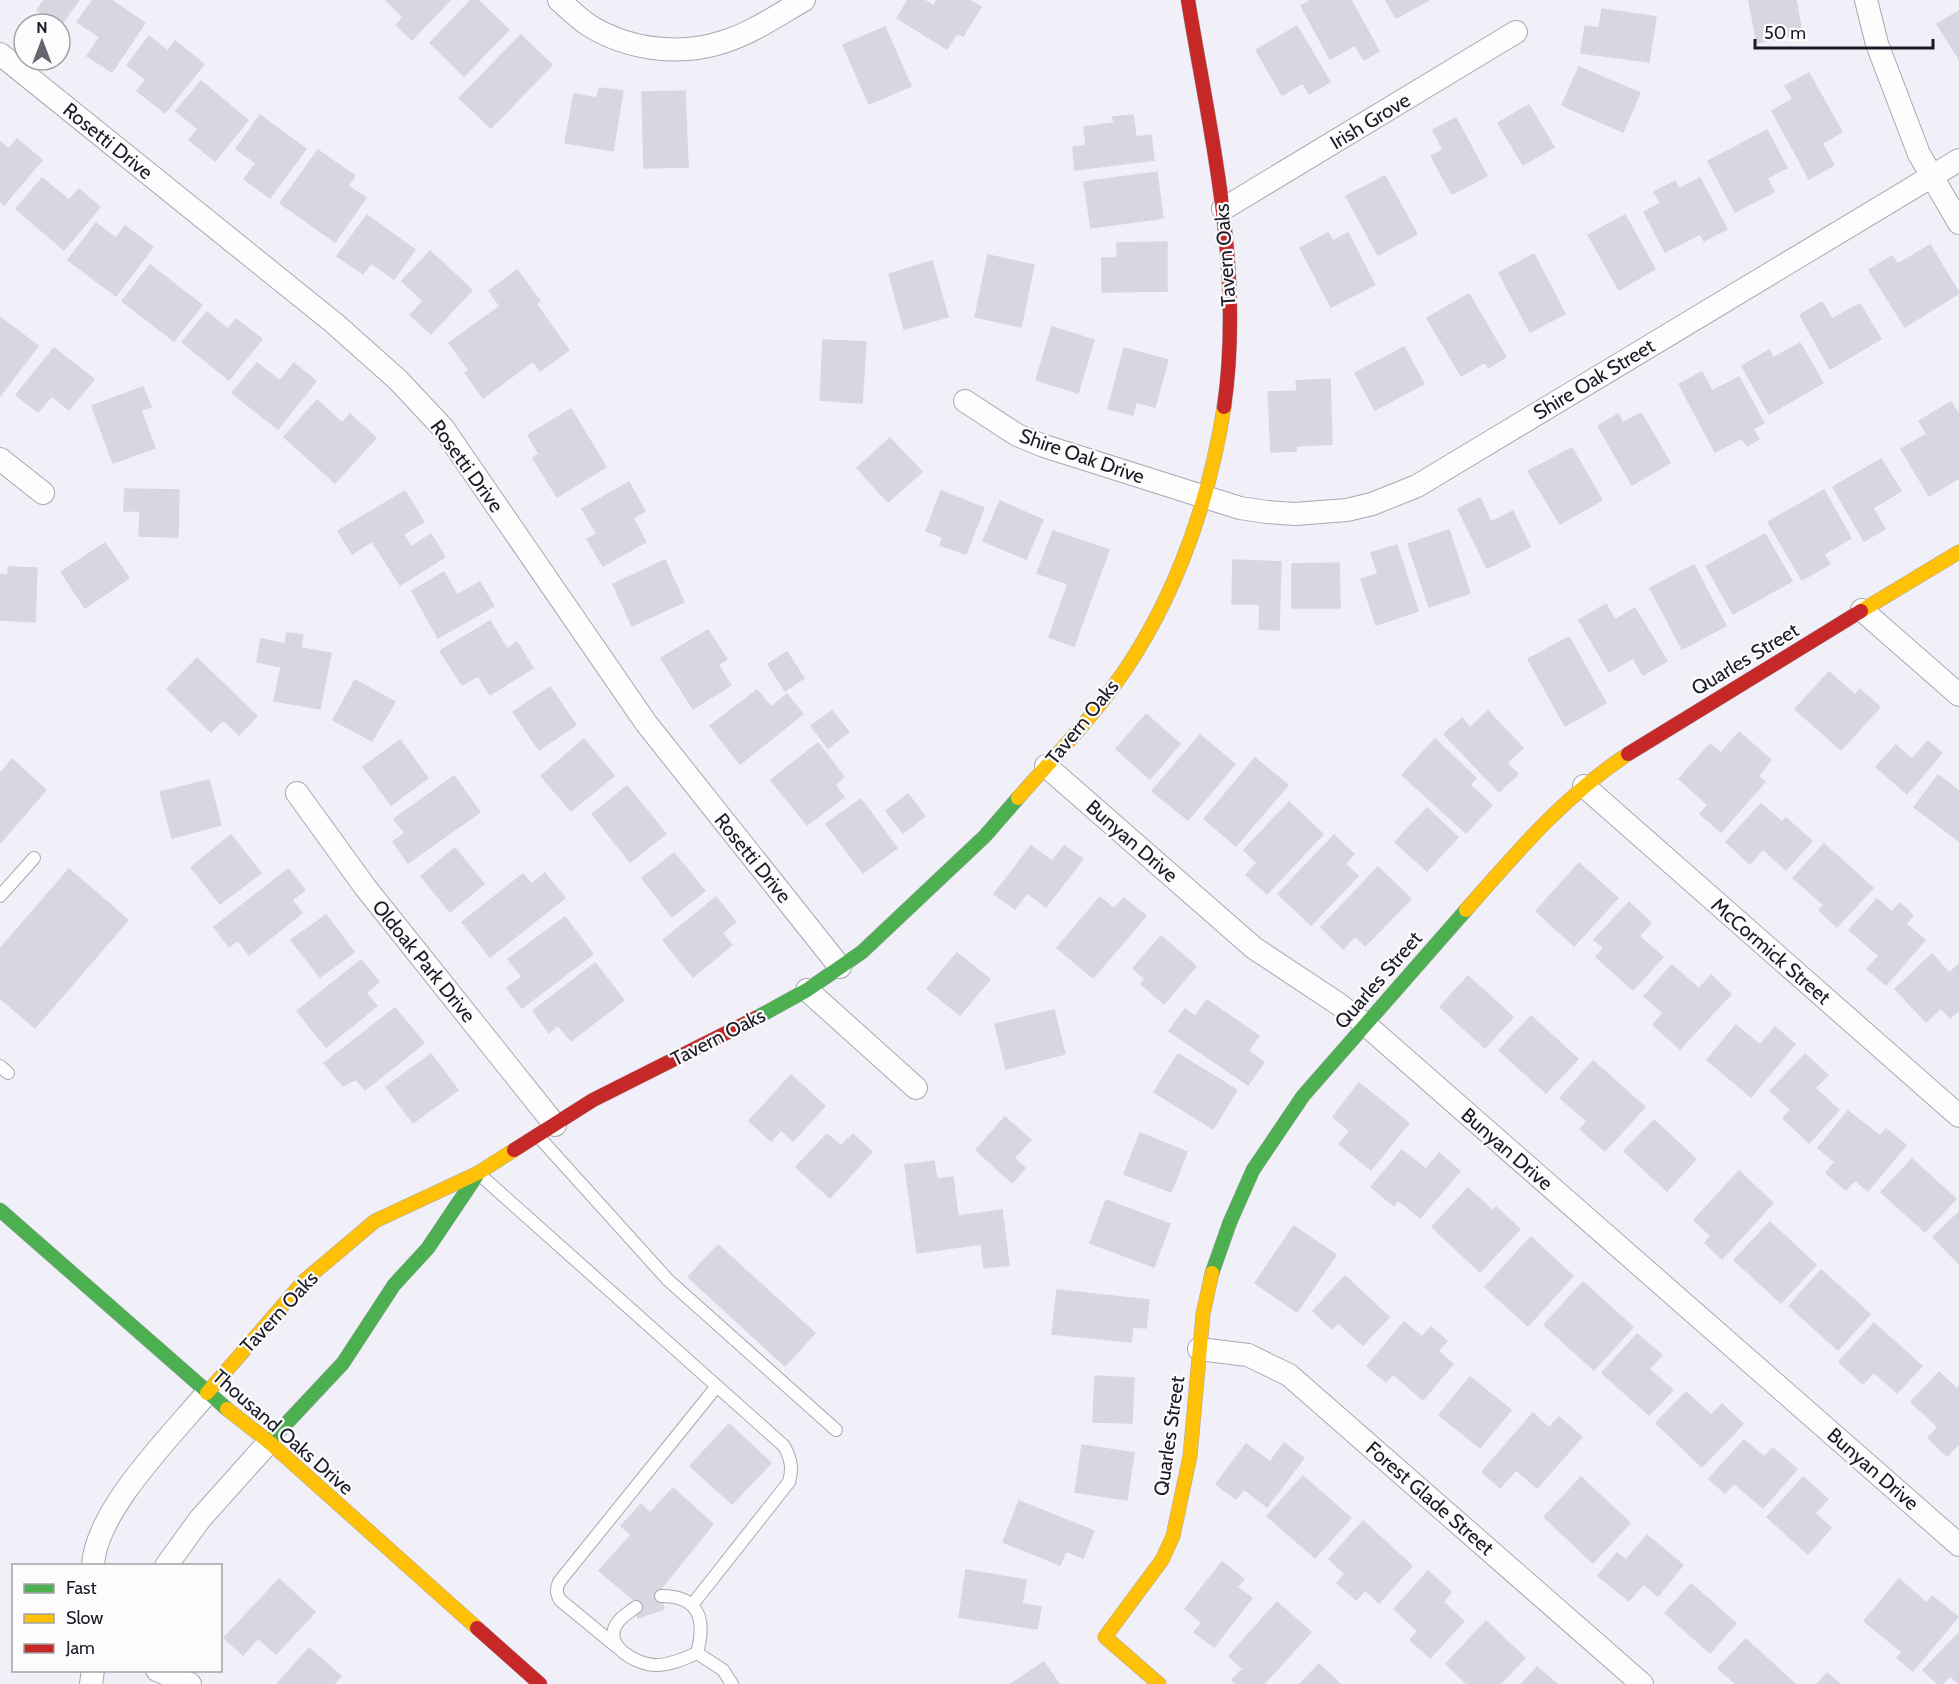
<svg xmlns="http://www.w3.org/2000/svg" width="1959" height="1684" font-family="Cabin,sans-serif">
  <rect width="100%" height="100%" fill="#f1f0f8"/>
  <!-- building -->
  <path fill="#d8d7e1" stroke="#d8d6e0" stroke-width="1.5" d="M44,0H79L60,26L37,10Z
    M93,0H111L145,23L112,72L87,56L100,37L77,22Z
    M386,0H450L412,40L396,25L403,17Z
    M471,0H478L509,30L464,76L430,43Z
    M908,0H924L934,6L937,0H969L981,7L963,36L957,33L947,49L897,18Z
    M1311,0H1351L1379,51L1364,60L1355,45L1330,59L1301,6Z
    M1386,0H1429L1396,18Z
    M1749,0H1796L1802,34L1757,43Z
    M1602,9L1656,17L1649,62L1581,53L1585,26L1599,28Z
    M1959,11V59L1937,24Z
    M1297,26L1330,82L1309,94L1303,83L1282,95L1256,50Z
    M885,27L911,86L869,104L843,45Z
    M521,35L552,65L491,128L459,98Z
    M149,36L168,51L175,41L204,64L165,113L137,91L146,80L127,65Z
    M1579,67L1640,93L1623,132L1562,105Z
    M1809,73L1842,132L1822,143L1834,165L1809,179L1772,111L1793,99L1785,86Z
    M201,81L248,120L215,161L189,140L198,129L176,111Z
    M599,88L623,91L613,151L565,143L574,94L597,98Z
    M685,91L688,167L644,168L642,92Z
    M1529,105L1554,147L1523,165L1498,123Z
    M260,115L306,149L270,198L244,179L256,163L236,149Z
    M1133,115L1136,137L1151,135L1154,160L1075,170L1073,147L1086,146L1084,127L1114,123L1113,117Z
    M1456,118L1487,176L1452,194L1431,156L1443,150L1433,130Z
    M1767,130L1787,168L1767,178L1774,192L1735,212L1708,161Z
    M17,139L42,160L4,205L0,201V142L9,149Z
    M318,150L355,176L348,186L366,198L335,242L280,203Z
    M1157,172L1163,218L1091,228L1084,182Z
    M1385,176L1417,234L1378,255L1346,196Z
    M42,178L69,200L79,189L100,207L64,250L16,209Z
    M1700,178L1727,229L1704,241L1700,234L1665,252L1644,212L1661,203L1654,192L1675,181L1679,189Z
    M367,215L415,250L394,279L371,263L363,274L337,256Z
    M1625,215L1655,269L1619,290L1588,235Z
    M96,223L116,238L125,226L153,247L116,296L68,260Z
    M1328,233L1333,241L1348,233L1375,285L1331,307L1300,248Z
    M1167,242V291L1102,292V258H1117V243Z
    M1930,245L1959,293L1905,327L1869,270L1892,256L1898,264Z
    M430,251L472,290L431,334L410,315L423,301L402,281Z
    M1534,254L1565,314L1530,332L1499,273Z
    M988,255L1034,265L1021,327L975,317Z
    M932,261L948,317L904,329L889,274Z
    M150,265L202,305L174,341L122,301Z
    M517,270L540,301L536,304L569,350L540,371L533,361L483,398L465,373L469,370L449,343L500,306L489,291Z
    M1469,294L1506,357L1488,368L1485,362L1461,376L1427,318Z
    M1822,302L1832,319L1860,304L1881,339L1830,369L1800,315Z
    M207,312L228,329L236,319L262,339L229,380L182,342Z
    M0,317L38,346L0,396Z
    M1052,327L1094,340L1078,393L1036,380Z
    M823,340L866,342L862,403L820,400Z
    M1800,343L1823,383L1769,414L1742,366L1769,350L1773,358Z
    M1404,347L1424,384L1375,410L1355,373Z
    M54,348L94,379L69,410L52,396L38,412L16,395Z
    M1124,348L1168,360L1155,407L1136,402L1133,415L1108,409Z
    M257,363L280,381L294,363L316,381L278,429L232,393Z
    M1702,372L1712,391L1739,377L1764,423L1753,429L1759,439L1747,446L1742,438L1715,452L1679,384Z
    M1330,379L1332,444L1296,446V451L1271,452L1268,392L1297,391L1296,381Z
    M143,387L151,407L141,410L155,448L113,463L92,406Z
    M317,400L342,423L350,414L376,438L335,483L284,437Z
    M1951,402L1959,415V478L1929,496L1901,449L1927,434L1919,421Z
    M571,409L606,467L557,497L533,458L539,454L528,435Z
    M1641,413L1670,463L1632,485L1598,426L1618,414L1623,423Z
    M890,438L922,472L888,502L857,468Z
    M1572,448L1602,500L1560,524L1528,471Z
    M1881,459L1901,491L1873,508L1885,529L1864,541L1833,487Z
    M629,482L645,511L633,518L646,542L603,566L587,539L597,534L582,509Z
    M125,489L179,490L178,537L139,536L140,511H124Z
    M1824,490L1851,538L1824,554L1830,564L1802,580L1768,522Z
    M405,491L424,522L403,534L411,547L431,534L445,557L400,585L372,541L352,554L338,531Z
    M941,491L984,508L966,554L940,545L943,537L926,531Z
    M1480,498L1491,522L1513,511L1530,547L1487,568L1458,509Z
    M1000,501L1043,520L1026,559L983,541Z
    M1449,530L1470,593L1429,607L1408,544Z
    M1053,531L1109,550L1074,646L1049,637L1068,584L1037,573Z
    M1765,534L1792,581L1733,614L1706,566Z
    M105,543L129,578L85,608L61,572Z
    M1397,545L1418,611L1376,625L1361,579L1378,574L1371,553Z
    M665,560L684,602L632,626L613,584Z
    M1233,560L1281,562L1279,630L1259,629L1260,604H1232Z
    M1339,563L1340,608H1292V564Z
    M1694,565L1726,626L1682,649L1650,588Z
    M8,567L37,568L35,622L0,620V574L8,575Z
    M444,572L457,595L480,582L494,606L438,638L412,591Z
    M1606,604L1615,620L1635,608L1667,661L1643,675L1633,658L1609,672L1579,620Z
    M490,621L507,649L517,642L533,668L490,695L478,676L462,685L440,651Z
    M708,630L727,659L718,665L731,685L693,709L661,658Z
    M287,633L303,635L301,648L331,653L320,709L274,701L281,667L257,662L261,639L285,644Z
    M1569,637L1606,703L1565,726L1528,659Z
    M787,652L804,678L785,691L768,664Z
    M197,658L257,716L239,735L223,720L211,732L167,689Z
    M1829,672L1855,695L1860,689L1880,707L1841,750L1795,709Z
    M355,680L395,702L372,741L333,720Z
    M550,687L576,725L539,750L513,712Z
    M757,690L771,707L787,694L803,714L740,764L710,726Z
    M832,711L849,732L828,748L811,726Z
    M1488,711L1523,748L1507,763L1518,774L1499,792L1444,734L1462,718L1470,728Z
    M1146,714L1180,744L1150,779L1116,749Z
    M1739,732L1771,760L1758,776L1765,782L1721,832L1700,814L1708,805L1679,779L1710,744L1721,753Z
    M1200,735L1235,764L1188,820L1152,791Z
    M584,739L614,776L571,811L541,776Z
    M1435,739L1476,778L1470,785L1492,805L1466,833L1402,775Z
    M400,740L428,778L391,805L363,767Z
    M1928,741L1942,753L1907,794L1876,767L1896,745L1912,759Z
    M818,743L844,777L835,785L844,797L807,825L771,780Z
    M1255,758L1288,785L1236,846L1204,819Z
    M12,759L46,790L0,843V774Z
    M1938,775L1959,791V841L1914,807Z
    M454,776L480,812L408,863L393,842L405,833L394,819Z
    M209,780L221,825L172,838L160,792Z
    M627,786L666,834L630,862L592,814Z
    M908,794L925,816L903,833L886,811Z
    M861,799L897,848L863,873L826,824Z
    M1289,802L1323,834L1267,894L1246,875L1257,863L1244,850Z
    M1761,804L1782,822L1786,818L1812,841L1786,870L1763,849L1750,864L1726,842Z
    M1427,808L1458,837L1427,871L1395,842Z
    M231,835L261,873L220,904L191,867Z
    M1334,835L1354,854L1345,864L1358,876L1311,925L1278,894Z
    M1824,844L1873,888L1837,927L1819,910L1824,905L1793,878Z
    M1031,846L1052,861L1064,846L1083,859L1046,907L1027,893L1015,909L994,894Z
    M455,848L484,884L450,912L421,876Z
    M674,853L705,891L672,917L642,878Z
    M1579,863L1618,898L1574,946L1536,911Z
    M1378,867L1411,899L1365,946L1355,936L1343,949L1321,927Z
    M69,869L128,920L35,1028L0,998V949Z
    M288,869L305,890L292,900L302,913L249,955L238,940L229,947L214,927Z
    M545,873L565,898L490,957L462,922L523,874L532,884Z
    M716,897L736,922L722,933L732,945L693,977L663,940Z
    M1100,897L1114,909L1124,898L1146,916L1093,978L1057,948Z
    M1877,899L1892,912L1900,903L1913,915L1906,924L1925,940L1886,985L1867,969L1879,956L1849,930Z
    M1629,902L1651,923L1639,936L1663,957L1633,990L1596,957L1604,948L1594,940Z
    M326,915L354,952L320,977L291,940Z
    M565,917L593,954L522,1008L507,988L522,977L508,959Z
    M1161,936L1196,966L1164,1004L1141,984L1145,979L1133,968Z
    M957,953L990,979L960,1015L927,989Z
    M1932,954L1949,973L1959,964V1010L1950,1018L1941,1008L1926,1022L1895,989Z
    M361,960L379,982L366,993L377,1006L326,1047L297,1011Z
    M595,963L624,1000L571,1041L558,1025L549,1033L533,1011Z
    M1672,965L1699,989L1711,975L1731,994L1680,1049L1653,1025L1663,1013L1644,996Z
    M1468,976L1513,1017L1485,1048L1440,1007Z
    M1207,1000L1259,1036L1248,1051L1264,1062L1248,1085L1169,1031L1185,1009L1195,1016Z
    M395,1008L424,1043L365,1090L356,1079L343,1086L324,1063Z
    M1054,1010L1065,1054L1006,1069L995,1024Z
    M1531,1016L1578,1059L1546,1093L1499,1050Z
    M1736,1025L1760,1045L1775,1027L1795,1044L1751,1097L1707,1060Z
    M431,1054L458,1090L413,1123L386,1087Z
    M1178,1054L1237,1090L1213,1129L1154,1092Z
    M1805,1054L1828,1075L1815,1088L1839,1110L1809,1143L1783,1118L1791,1110L1770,1091Z
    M1593,1061L1645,1107L1605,1151L1580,1129L1587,1121L1560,1098Z
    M791,1075L825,1106L793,1141L781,1130L771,1141L749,1121Z
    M1359,1083L1409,1123L1371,1170L1339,1144L1350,1131L1333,1117Z
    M1848,1111L1880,1136L1886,1129L1906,1145L1868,1191L1855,1180L1846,1190L1826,1173L1835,1162L1818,1148Z
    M1005,1117L1031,1140L1014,1158L1025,1168L1012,1183L976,1150Z
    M1654,1120L1696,1159L1667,1191L1624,1151Z
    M1140,1133L1187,1152L1171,1192L1124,1174Z
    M827,1134L841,1146L853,1134L872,1152L830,1198L796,1167Z
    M1402,1150L1426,1169L1439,1153L1460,1171L1420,1218L1398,1200L1394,1206L1371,1187Z
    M1912,1159L1956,1199L1925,1232L1881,1192Z
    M934,1161L937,1179L953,1177L958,1216L1002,1210L1009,1265L984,1268L981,1244L917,1253L905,1165Z
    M1739,1171L1773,1203L1722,1259L1705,1243L1711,1236L1694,1220Z
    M1468,1188L1493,1211L1496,1207L1520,1229L1480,1272L1432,1227Z
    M1106,1200L1170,1224L1154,1267L1090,1243Z
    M1959,1212V1264L1933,1237Z
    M1770,1222L1816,1265L1781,1303L1734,1260Z
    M1294,1226L1336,1255L1297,1312L1255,1283Z
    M1531,1237L1573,1276L1528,1326L1485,1287Z
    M718,1245L815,1333L785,1366L688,1277Z
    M1821,1270L1870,1314L1838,1350L1789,1306Z
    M1345,1276L1389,1317L1363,1345L1338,1323L1332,1329L1313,1311Z
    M1583,1282L1633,1327L1594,1370L1544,1325Z
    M1057,1290L1149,1300L1146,1328L1133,1327L1131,1342L1052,1334Z
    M1404,1322L1422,1337L1431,1327L1447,1341L1438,1351L1453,1364L1423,1400L1393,1374L1386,1382L1367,1366Z
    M1874,1323L1922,1366L1897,1393L1874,1372L1863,1384L1839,1362Z
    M1637,1334L1662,1355L1649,1369L1673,1390L1649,1415L1602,1373Z
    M1939,1372L1957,1389L1959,1387V1444L1947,1456L1928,1438L1938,1427L1911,1402Z
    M1095,1376L1134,1378L1132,1423L1093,1422Z
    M1470,1377L1511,1410L1480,1448L1439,1415Z
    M1686,1392L1711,1415L1722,1404L1743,1424L1702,1467L1656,1423Z
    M1533,1413L1549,1428L1559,1417L1582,1437L1537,1488L1516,1470L1500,1488L1482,1472Z
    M729,1424L771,1463L732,1504L690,1466Z
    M1744,1440L1764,1457L1773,1448L1797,1469L1763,1508L1734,1483L1725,1493L1709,1479Z
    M1284,1443L1304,1458L1267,1507L1244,1489L1236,1499L1216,1484L1246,1444L1270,1462Z
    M1082,1445L1134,1453L1127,1500L1075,1492Z
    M1303,1476L1351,1518L1315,1558L1267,1516Z
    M1581,1477L1630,1523L1593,1563L1544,1517Z
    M1803,1477L1828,1499L1815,1513L1831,1528L1808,1554L1767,1517Z
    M673,1488L713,1524L659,1591L664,1609L638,1618L634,1600L599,1571L631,1535L621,1526L641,1504L650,1513Z
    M1019,1501L1094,1531L1083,1558L1066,1551L1060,1565L1003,1542Z
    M1363,1521L1412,1566L1379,1603L1365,1590L1356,1600L1337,1583L1345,1574L1329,1559Z
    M1647,1535L1683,1565L1658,1596L1643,1584L1629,1601L1598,1576L1617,1553L1626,1560Z
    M1222,1562L1244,1579L1237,1587L1252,1598L1214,1647L1194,1632L1202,1623L1185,1609Z
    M966,1570L1026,1580L1022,1604L1041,1607L1037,1629L959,1617Z
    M1428,1571L1451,1592L1443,1602L1464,1621L1430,1658L1410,1640L1418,1631L1394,1609Z
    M279,1579L315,1612L276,1654L258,1638L243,1655L224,1638Z
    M1899,1579L1927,1603L1932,1596L1958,1617L1913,1671L1897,1658L1902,1652L1864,1621Z
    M1691,1584L1736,1623L1710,1653L1665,1613Z
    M1277,1602L1311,1632L1264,1684H1236L1232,1680L1243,1669L1229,1656Z
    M1486,1621L1525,1658L1500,1684H1467L1446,1664Z
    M1959,1633V1684L1950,1676L1942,1684H1938L1923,1670Z
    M1746,1639L1795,1684H1736L1718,1668Z
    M309,1648L341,1676L334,1684H280L278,1683Z
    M1044,1662L1059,1684H1011Z
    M1319,1664L1340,1684H1300Z
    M1537,1667L1557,1684H1522Z
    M1827,1673L1840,1684H1817Z"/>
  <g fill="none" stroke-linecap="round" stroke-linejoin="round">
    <defs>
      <path id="lane" d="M0,896L34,858
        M0,1066L8,1073
        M539,1137L668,1280L836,1430
        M479,1174L784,1446C791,1459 793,1468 789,1482L692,1605
        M636,1607C630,1612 622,1616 618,1622C600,1645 637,1665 656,1665C670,1665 684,1659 697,1653C706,1620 700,1596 661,1596
        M616,1646L560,1600C556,1593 556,1589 559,1582L717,1386
        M697,1653L723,1670L732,1684"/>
      <path id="street" d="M559,0C569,9 579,19 590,26C629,50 680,56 723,42C752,33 778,15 804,0
        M1866,0L1877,44L1919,154L1959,223
        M0,54L334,323L398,380L443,428L646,723L840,967
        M1223,209L1516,32
        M965,401L1017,435L1044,446L1205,497L1240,508L1267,512L1295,514L1347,510L1372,504L1417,486L1959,160
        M0,459L43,493
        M1862,610L1959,695
        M1046,766L1254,948L1337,1003L1365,1024L1959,1545
        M1584,786L1959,1116
        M297,793L365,887L555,1125
        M807,990L916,1088
        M1199,1349L1248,1355L1289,1375L1642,1684
        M93,1566C95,1511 172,1435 207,1393
        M166,1566L200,1519L269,1442
        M157,1670L190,1684
        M91,1684L93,1670"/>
      <path id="fast" d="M756,1018L807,990L862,952L985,836L1018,798
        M0,1210L227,1409
        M1212,1273L1230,1222L1253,1170L1303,1096L1466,910
        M269,1442L343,1363L394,1285L428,1248L477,1175"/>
      <path id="slow" d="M1861,611L1959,552
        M1018,798C1047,765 1078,733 1104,699C1169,616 1208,510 1224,407
        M1466,910C1516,853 1564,796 1628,754
        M207,1393L304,1281L375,1221L478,1173L514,1150
        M227,1409L269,1442L477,1628
        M1159,1684L1105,1637L1162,1560L1173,1536L1190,1456L1203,1314L1212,1273"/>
      <path id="jam" d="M1188,0C1210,134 1244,271 1224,407
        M1628,754L1861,611
        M514,1150L593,1100L756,1018
        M477,1628L540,1684"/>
    </defs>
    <!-- lane casing -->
    <use href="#lane" stroke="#a9a8b1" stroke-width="14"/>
    <!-- street casing -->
    <use href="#street" stroke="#a9a8b1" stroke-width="24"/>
    <!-- fast casing -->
    <use href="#fast" stroke="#a9a8b1" stroke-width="15"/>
    <!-- slow casing -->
    <use href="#slow" stroke="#a9a8b1" stroke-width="15"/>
    <!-- jam casing -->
    <use href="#jam" stroke="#a9a8b1" stroke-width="15"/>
    <!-- lane -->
    <use href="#lane" stroke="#fdfdfe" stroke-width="12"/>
    <!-- street -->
    <use href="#street" stroke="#fdfdfe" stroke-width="22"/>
    <!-- fast -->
    <use href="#fast" stroke="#4caf50" stroke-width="14"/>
    <!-- slow -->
    <use href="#slow" stroke="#ffc107" stroke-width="14"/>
    <!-- jam -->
    <use href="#jam" stroke="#c62828" stroke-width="14"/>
  </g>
  <g text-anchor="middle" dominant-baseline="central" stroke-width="4.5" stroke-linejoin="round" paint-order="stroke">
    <!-- street labels -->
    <g font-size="20" fill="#1c1a26" stroke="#fcfcfc">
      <text transform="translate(1370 121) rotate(-31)">Irish Grove</text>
      <text transform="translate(108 141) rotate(39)">Rosetti Drive</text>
      <text transform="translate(1225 255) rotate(-94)">Tavern Oaks</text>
      <text transform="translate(1594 379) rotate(-31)">Shire Oak Street</text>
      <text transform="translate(1082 456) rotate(19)">Shire Oak Drive</text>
      <text transform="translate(467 466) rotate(54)">Rosetti Drive</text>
      <text transform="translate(1745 659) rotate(-31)">Quarles Street</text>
      <text transform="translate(1082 722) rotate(-51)">Tavern Oaks</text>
      <text transform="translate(1132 841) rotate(41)">Bunyan Drive</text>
      <text transform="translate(753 858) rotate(51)">Rosetti Drive</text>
      <text transform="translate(1771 951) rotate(41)">McCormick Street</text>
      <text transform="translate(424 961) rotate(51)">Oldoak Park Drive</text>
      <text transform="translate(1378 980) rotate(-49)">Quarles Street</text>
      <text transform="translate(718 1037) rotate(-27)">Tavern Oaks</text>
      <text transform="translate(1507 1149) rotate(41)">Bunyan Drive</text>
      <text transform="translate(279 1312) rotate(-47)">Tavern Oaks</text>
      <text transform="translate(283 1432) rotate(41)">Thousand Oaks Drive</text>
      <text transform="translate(1169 1436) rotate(-82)">Quarles Street</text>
      <text transform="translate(1873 1469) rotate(41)">Bunyan Drive</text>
      <text transform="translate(1430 1498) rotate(41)">Forest Glade Street</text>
    </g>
  </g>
  <!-- legend -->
  <rect x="12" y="1564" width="210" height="108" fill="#fcfcfc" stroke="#a2a2a6" stroke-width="1.5"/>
  <rect x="24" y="1584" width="30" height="9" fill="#4caf50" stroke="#a2a2a6" stroke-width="1.5"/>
  <text x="66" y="1594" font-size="18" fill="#1c1a26">Fast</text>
  <rect x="24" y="1614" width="30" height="9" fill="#ffc107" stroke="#a2a2a6" stroke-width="1.5"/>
  <text x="66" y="1624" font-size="18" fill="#1c1a26">Slow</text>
  <rect x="24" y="1644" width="30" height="9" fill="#c62828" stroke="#a2a2a6" stroke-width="1.5"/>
  <text x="66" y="1654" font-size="18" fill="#1c1a26">Jam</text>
  <!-- north arrow -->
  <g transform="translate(42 42)"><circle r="28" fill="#fcfcfc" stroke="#a2a2a6" stroke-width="1.5"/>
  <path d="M0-4.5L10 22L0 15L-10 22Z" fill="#676570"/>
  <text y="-9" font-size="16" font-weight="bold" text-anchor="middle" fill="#1c1a26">N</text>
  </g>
  <!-- scale -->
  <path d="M1755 39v9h178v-9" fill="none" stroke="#1c1a26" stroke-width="3"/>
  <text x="1764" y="39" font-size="18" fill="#1c1a26" stroke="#fcfcfc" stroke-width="4.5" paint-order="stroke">50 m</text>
</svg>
